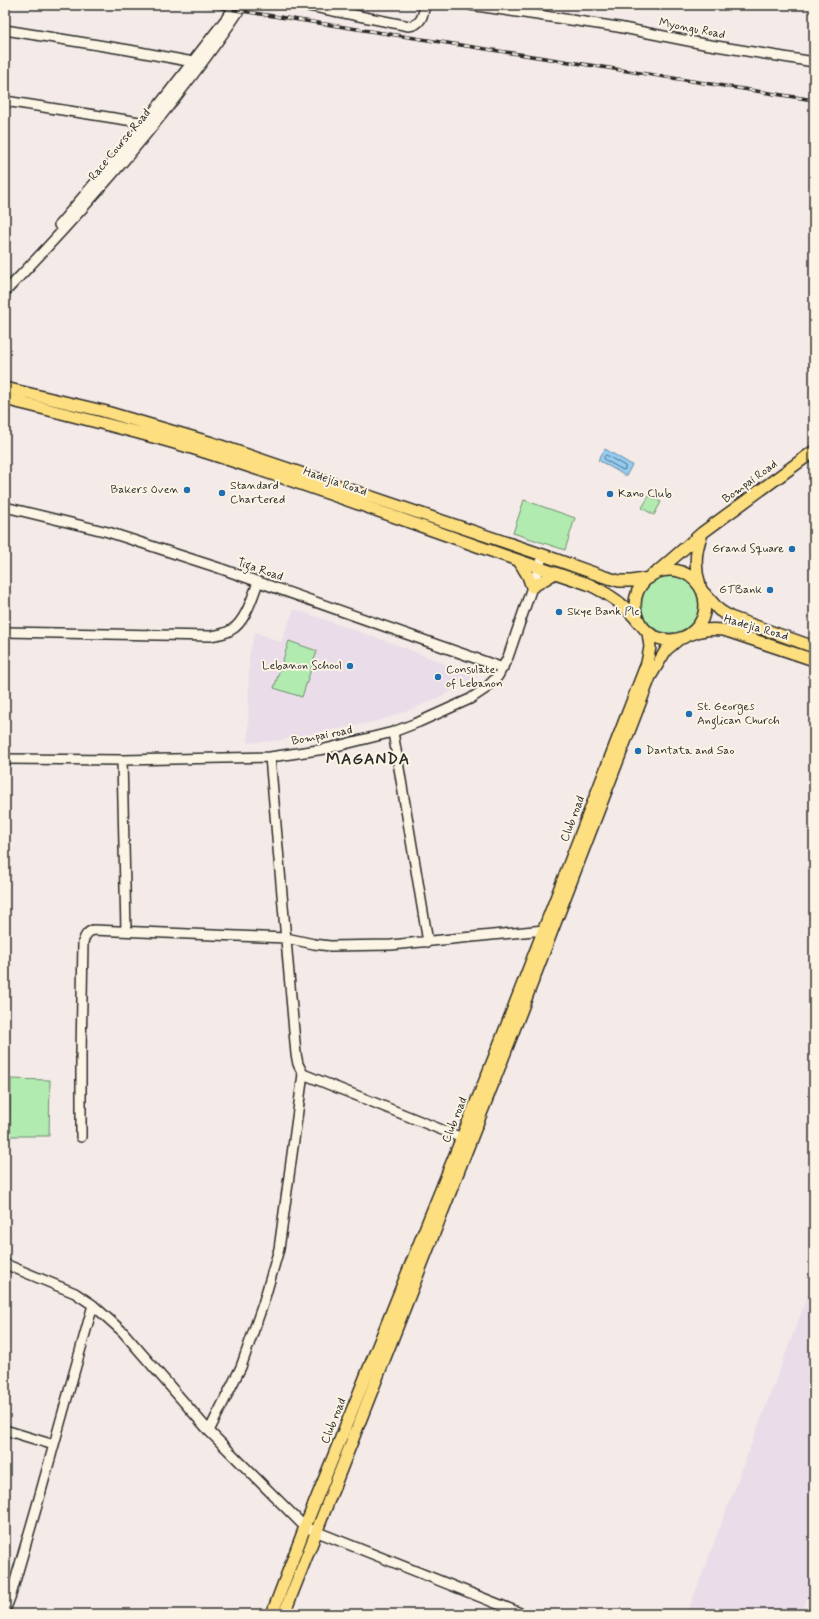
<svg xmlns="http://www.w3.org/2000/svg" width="819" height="1619" font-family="Mynerve,sans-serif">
  <rect width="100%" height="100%" fill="#f4eae7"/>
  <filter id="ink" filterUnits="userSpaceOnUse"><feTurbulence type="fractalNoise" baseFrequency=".025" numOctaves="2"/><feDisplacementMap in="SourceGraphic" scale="8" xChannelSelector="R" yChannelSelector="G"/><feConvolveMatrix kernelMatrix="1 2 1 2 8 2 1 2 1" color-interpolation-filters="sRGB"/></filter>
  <g filter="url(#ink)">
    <!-- built -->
    <path fill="#eadde9" d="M294,609L403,647L477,677L446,694L415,708L378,721L281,740L248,743L249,656L255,632L281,642Z
      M809,1292L814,1294V1580L801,1614H687Z"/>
    <!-- green -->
    <path fill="#b1ebb0" stroke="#6e8b6e" d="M649,496L661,502L654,515L642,508Z
      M524,500L575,518L565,550L513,533Z
      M641 604a29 29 0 1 1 58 0a29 29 0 1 1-58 0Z
      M289,641L317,651L302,697L274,688Z
      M11,1079L50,1080L49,1136H10Z"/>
    <!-- water -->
    <path fill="#94cdf3" stroke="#6a8ca3" d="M605,449L632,465L626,476L598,460Z"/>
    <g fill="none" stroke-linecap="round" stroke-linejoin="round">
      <!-- shore -->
      <path stroke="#556c7b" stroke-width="1" d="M606,455L625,466V469L623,470L605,460L604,457Z"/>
      <defs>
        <path id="minor" d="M304,5L409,26C421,25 423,16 425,5
          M470,5L618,27L704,44L814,62
          M5,30L129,50L193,62
          M5,101L146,123
          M59,225L133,138L232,11
          M5,292C91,202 174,108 243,5
          M5,507L108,532L219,568L503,668
          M5,632L210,636C217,635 225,634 231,630C245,623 253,596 258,582
          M393,732L428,942
          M5,759L122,760L270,757L325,749L393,732L419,722L470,699L485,689L498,676L508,657L543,555
          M122,760L126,930
          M303,1074L462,1138
          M81,1137V1055L83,942C85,936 87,932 93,930L286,938L314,944L330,946L391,945L544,930
          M5,1264L75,1293L93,1305L123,1332L209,1431L305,1527L523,1614
          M5,1430L54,1445
          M209,1431L241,1367L263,1304L279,1249L303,1074L298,1064L296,1054L270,757
          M5,1611L11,1595L36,1509L93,1305"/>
        <path id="major" d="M5,388L103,411L209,442L543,555L605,577L619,581H632L649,578
          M5,399C69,415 133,430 195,449C327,490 457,541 588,584C609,594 626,605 640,624
          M519,561L528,576L532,587L555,573
          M635 605a35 35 0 1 1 70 0a35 35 0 1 1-70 0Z
          M657,572L702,533L814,451
          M700,585C694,567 695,551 702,534
          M704,593L719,610L730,617L814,647
          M692,634C703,629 712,629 724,630L814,660
          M272,1614L305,1527L494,1058L647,663L650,647L648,633
          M284,1614L503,1058L650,677L666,650L679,639"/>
      </defs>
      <!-- minor casing -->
      <use href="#minor" stroke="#2b2b2b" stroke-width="12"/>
      <!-- major casing -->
      <use href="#major" stroke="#2b2b2b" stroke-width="14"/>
      <!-- minor -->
      <use href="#minor" stroke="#fcf5e5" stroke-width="9"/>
      <!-- major -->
      <use href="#major" stroke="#fedf80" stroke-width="11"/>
      <defs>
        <path id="rail" d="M203,5L814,100"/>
      </defs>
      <!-- rail casing -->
      <use href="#rail" stroke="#2b2b2b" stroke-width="3.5"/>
      <!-- rail -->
      <use href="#rail" stroke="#fcf5e5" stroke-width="2" stroke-dasharray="6" stroke-linecap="butt"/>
    </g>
  </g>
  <!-- markers -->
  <g fill="#1f6fb2" stroke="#fcf5e5" stroke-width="1.5">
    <circle cx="187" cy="490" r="4"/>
    <circle cx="222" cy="493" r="4"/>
    <circle cx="610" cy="494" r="4"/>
    <circle cx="792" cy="549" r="4"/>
    <circle cx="770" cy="590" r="4"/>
    <circle cx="559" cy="612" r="4"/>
    <circle cx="350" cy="666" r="4"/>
    <circle cx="438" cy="677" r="4"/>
    <circle cx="689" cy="714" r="4"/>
    <circle cx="638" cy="751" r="4"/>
  </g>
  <g text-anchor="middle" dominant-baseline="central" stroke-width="4" stroke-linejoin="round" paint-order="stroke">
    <!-- street labels -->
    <g font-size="12" fill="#2b2b2b" stroke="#fcf5e5">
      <text transform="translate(692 29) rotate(11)">Myongu Road</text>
      <text transform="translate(120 145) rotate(-50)">Race Course Road</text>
      <text transform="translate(335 482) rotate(19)">Hadejia Road</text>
      <text transform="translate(750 482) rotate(-36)">Bompai Road</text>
      <text transform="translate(260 570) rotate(19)">Tiga Road</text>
      <text transform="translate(756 628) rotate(16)">Hadejia Road</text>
      <text transform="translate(322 736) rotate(-11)">Bompai road</text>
      <text transform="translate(573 819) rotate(-69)">Club road</text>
      <text transform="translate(455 1120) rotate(-68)">Club road</text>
      <text transform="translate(334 1421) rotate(-68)">Club road</text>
    </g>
    <!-- poi labels -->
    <g font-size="12" fill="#2b2b2b" stroke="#fcf5e5" text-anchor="start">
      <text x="230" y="486">Standard<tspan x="230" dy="14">Chartered</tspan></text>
      <text x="179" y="490" text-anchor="end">Bakers Oven</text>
      <text x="618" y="494">Kano Club</text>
      <text x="784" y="549" text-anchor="end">Grand Square</text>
      <text x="762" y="590" text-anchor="end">GTBank</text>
      <text x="567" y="612">Skye Bank Plc</text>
      <text x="342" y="666" text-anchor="end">Lebanon School</text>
      <text x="446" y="670">Consulate<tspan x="446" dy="14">of Lebanon</tspan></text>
      <text x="697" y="707">St. Georges<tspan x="697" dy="14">Anglican Church</tspan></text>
      <text x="646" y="751">Dantata and Sao</text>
    </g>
    <!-- district labels -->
    <g font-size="16" font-weight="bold" letter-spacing="1" fill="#2b2b2b" stroke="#fcf5e5">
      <text x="368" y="759">MAGANDA</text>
    </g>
  </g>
  <!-- margin -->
  <rect width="819" height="1619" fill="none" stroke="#fcf5e5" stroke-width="20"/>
  <rect x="10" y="10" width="799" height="1599" fill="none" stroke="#2b2b2b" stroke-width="1.5" filter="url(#ink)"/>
</svg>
